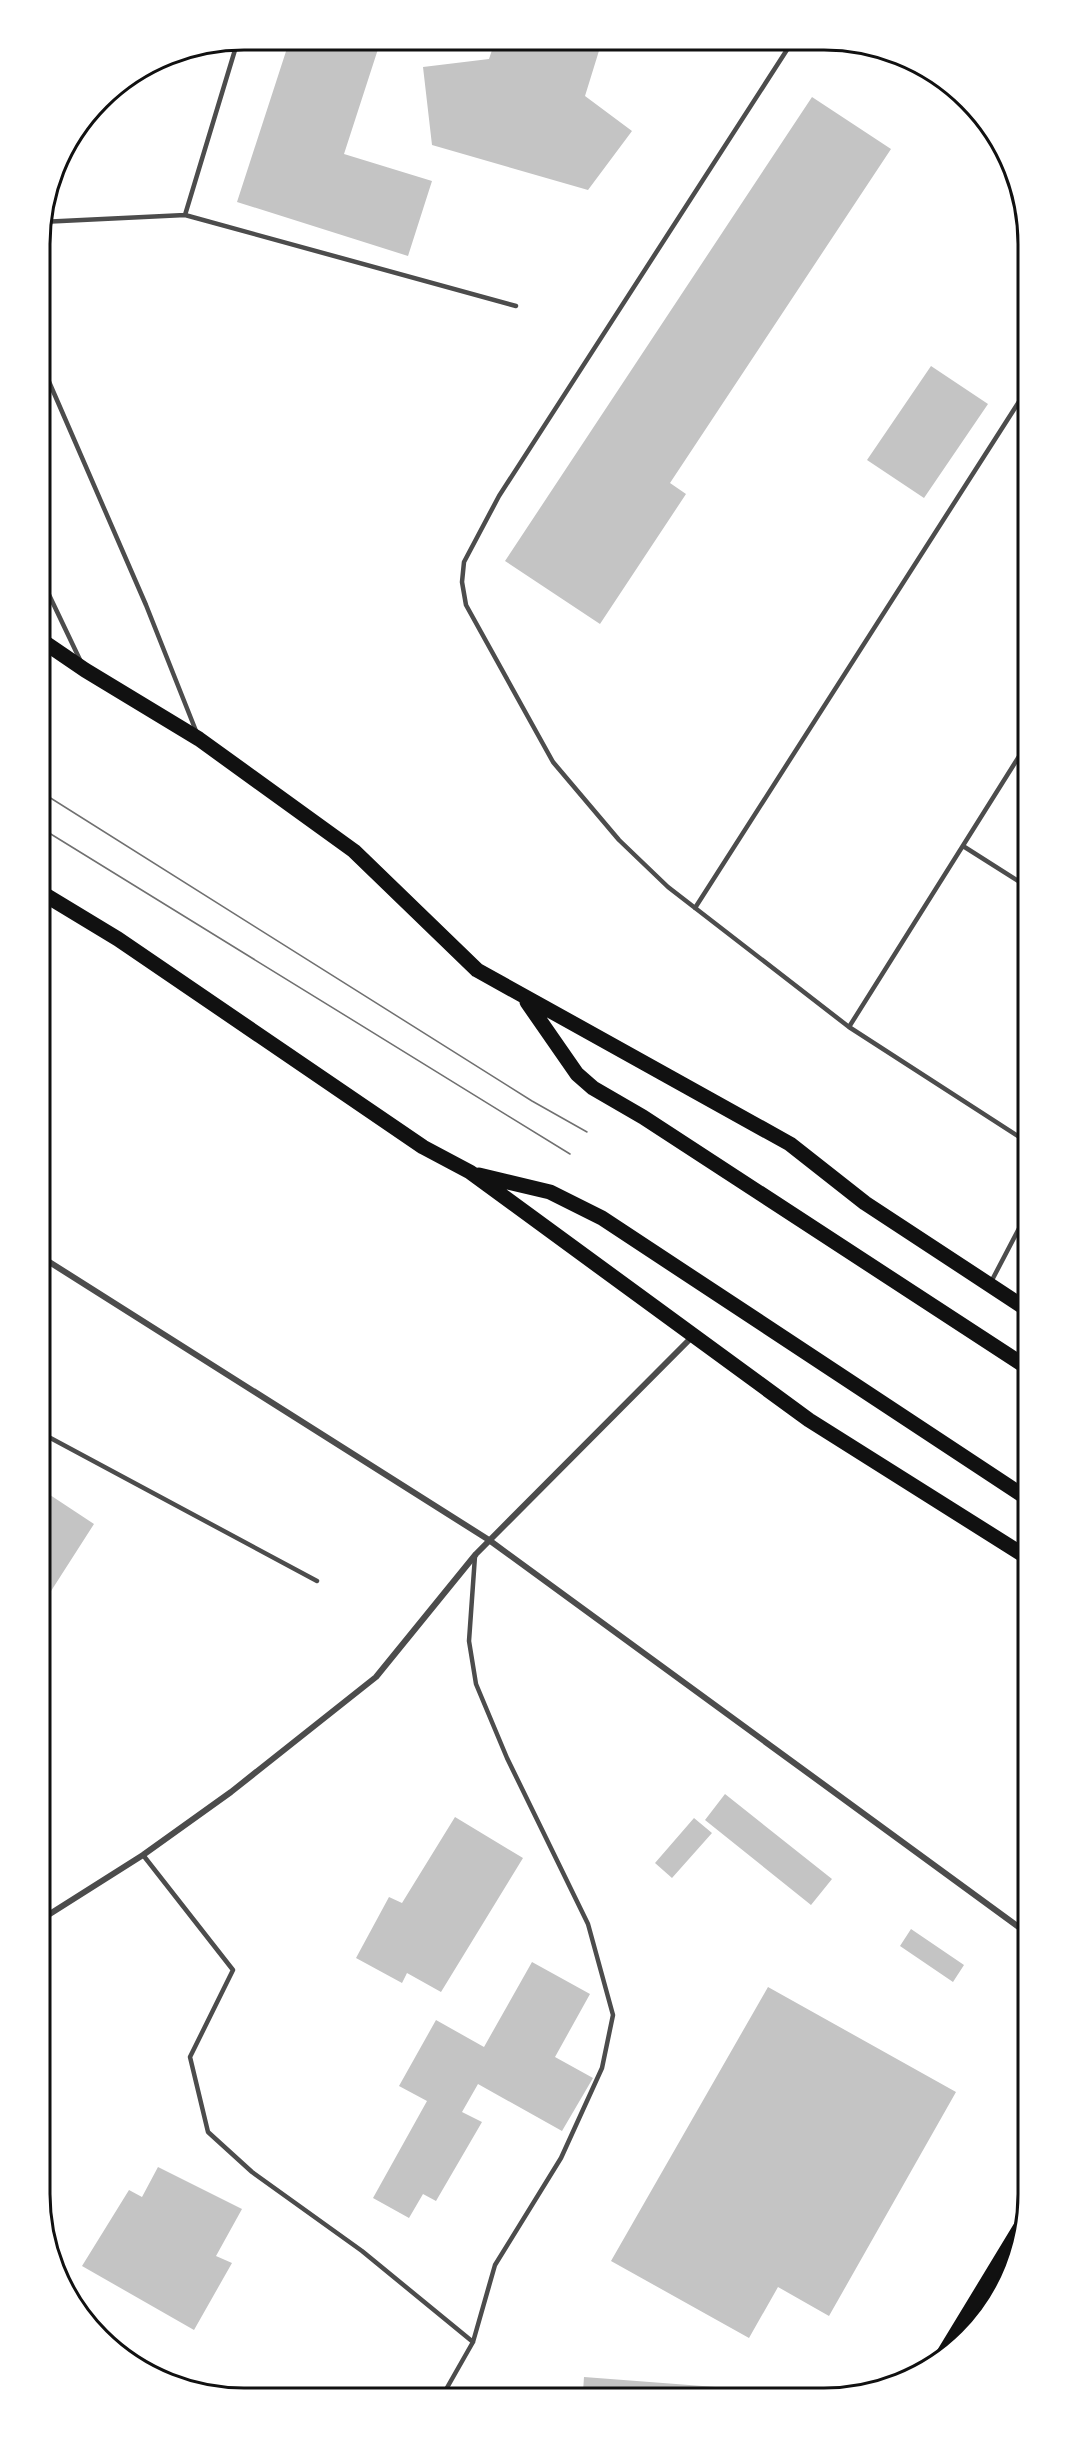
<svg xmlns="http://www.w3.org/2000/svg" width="1067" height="2437" font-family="'IBM Plex Serif',serif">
  <rect width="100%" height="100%" fill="#fff"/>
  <!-- building -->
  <path fill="#c4c4c4" d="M290,39L360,40L379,46L344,154L432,181L408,256L237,202Z
    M495,41H602L585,96L632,131L588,190L432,145L423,67L489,59Z
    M812,97L891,149L670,483L686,494L600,624L505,561Z
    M931,366L988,404L924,498L867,460Z
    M44,1491L94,1524L44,1602Z
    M725,1794L832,1879L811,1905L705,1820Z
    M455,1817L523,1858L441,1992L407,1973L402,1983L356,1958L389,1897L402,1903Z
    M694,1818L712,1833L672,1878L655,1863Z
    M911,1929L964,1965L953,1982L900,1946Z
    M532,1962L590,1994L555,2057L593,2078L562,2131L478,2084L462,2112L482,2122L436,2201L423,2194L409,2218L373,2198L427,2101L399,2086L436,2020L484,2047Z
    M768,1987L956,2092L829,2316L778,2287L749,2338L611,2261Z
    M158,2167L242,2209L216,2256L232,2263L194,2330L82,2266L129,2190L142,2197Z
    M584,2377L755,2390V2392H583Z"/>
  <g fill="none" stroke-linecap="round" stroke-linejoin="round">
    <!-- service -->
    <path stroke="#4c4c4c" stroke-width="4.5" d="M792,42L499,496L464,562L462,582L466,605L553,762L619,840L668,887L849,1027L1024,1140
      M185,215L516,306
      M41,222L185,215L238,40
      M40,361L146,605L196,731
      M41,578L81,662
      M963,846L1023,884
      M695,908L1022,397
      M849,1027L1023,750
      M991,1282L1024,1219
      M43,1434L317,1581
      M143,1855L233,1970L190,2057L208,2132L252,2172L362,2251L473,2342
      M444,2393L473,2342L495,2265L561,2158L602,2068L613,2015L588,1924L507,1758L476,1684L469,1641L475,1556"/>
    <!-- minor -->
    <path stroke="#4c4c4c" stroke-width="6" d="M43,1258L489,1540L1027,1933
      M45,1917L143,1855L231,1792L376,1677L476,1554L693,1336"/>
    <!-- primary -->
    <path stroke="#111" stroke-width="15" d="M41,640L85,670L199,739L354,851L477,970L790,1144L865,1203L1025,1308
      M42,893L118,939L423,1147L470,1172L809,1420L1025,1556
      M527,1002L577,1074L593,1088L643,1117L1025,1366
      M479,1175L550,1192L602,1218L1025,1497"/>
    <!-- trunk -->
    <path stroke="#111" stroke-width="16" d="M940,2361L1025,2221"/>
    <!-- tram -->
    <path stroke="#707070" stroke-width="1.5" d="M41,792L532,1101L587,1132
      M41,828L570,1154"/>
  </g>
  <!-- crop -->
  <path d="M0 0H1067V2437H0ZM244 50H824A194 194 0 0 1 1018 244V2194A194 194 0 0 1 824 2388H244A194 194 0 0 1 50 2194V244A194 194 0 0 1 244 50Z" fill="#fff" fill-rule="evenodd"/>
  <path fill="none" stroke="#111" stroke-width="3" d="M244 50H824A194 194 0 0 1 1018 244V2194A194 194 0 0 1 824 2388H244A194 194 0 0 1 50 2194V244A194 194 0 0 1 244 50Z"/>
</svg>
